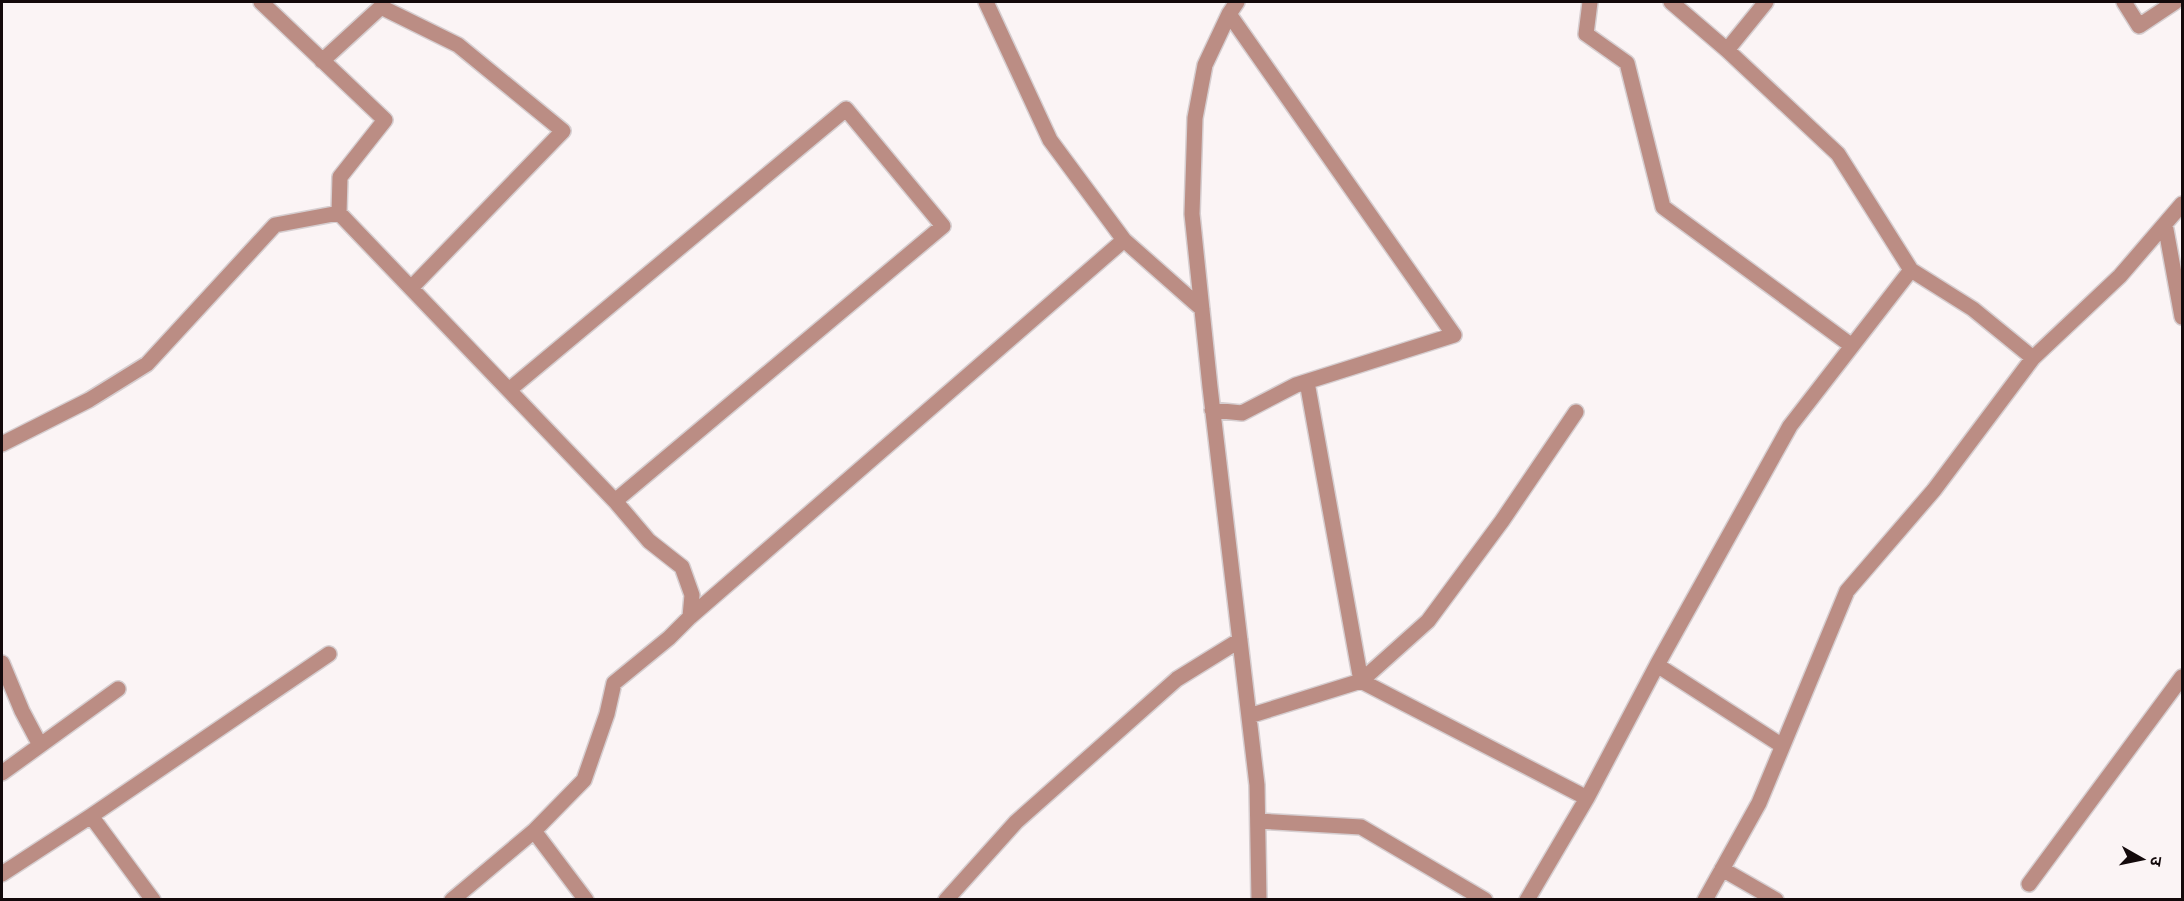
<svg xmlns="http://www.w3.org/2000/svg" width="2184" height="901" font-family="'PT Sans','Noto Sans Devanagari',sans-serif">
  <rect width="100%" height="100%" fill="#fbf4f5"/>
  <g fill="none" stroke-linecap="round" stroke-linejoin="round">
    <defs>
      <path id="minor" d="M261,2L385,120L340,177L339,213L615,501L649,541L682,567L692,595L690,617
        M986,2L1050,140L1124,240L1202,309
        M1237,2L1229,14L1205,65L1195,118L1192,214L1210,387L1257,785L1259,900
        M1590,2L1586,34L1627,63L1663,207L1852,346
        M1671,2L1727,50L1838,154L1911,270L1973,309L2033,358
        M2124,2L2139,26L2175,2
        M1727,50L1766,2
        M322,61L381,7L458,45L563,131L411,288
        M2165,224L2182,317
        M1307,382L1361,681L1587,798
        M509,390L846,109L943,226L615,501
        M1212,410L1242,413L1296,385L1454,335L1229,14
        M2,444L89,400L147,364L275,225L339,213
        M2,663L22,711L40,745
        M1657,665L1781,745
        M1249,716L1361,681L1428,621L1502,521L1576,412
        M2,773L118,689
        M91,816L153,900
        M1258,821L1361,827L1485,900
        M534,831L586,900
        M1722,869L1776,900
        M2,874L91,816L329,654
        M2029,884L2182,677
        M452,900L534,831L584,780L607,714L614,683L669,638L690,617L1124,240
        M946,900L1016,822L1177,679L1240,640
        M1527,900L1587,798L1657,665L1790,426L1911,270
        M1705,900L1759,803L1847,591L1934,490L2033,358L2120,276L2182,204"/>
    </defs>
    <!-- minor casing -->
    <use href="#minor" stroke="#d6ced0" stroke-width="18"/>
    <!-- minor -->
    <use href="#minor" stroke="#bb8d84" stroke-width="15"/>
  </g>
  <!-- border -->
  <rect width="2184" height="901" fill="none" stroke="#13090b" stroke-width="6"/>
  <!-- north arrow -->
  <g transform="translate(2142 859) rotate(99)" stroke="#fbf4f5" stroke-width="4.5" paint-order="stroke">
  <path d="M0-4.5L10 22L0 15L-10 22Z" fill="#13090b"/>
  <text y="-9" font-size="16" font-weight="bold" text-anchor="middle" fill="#13090b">उ</text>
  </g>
</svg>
